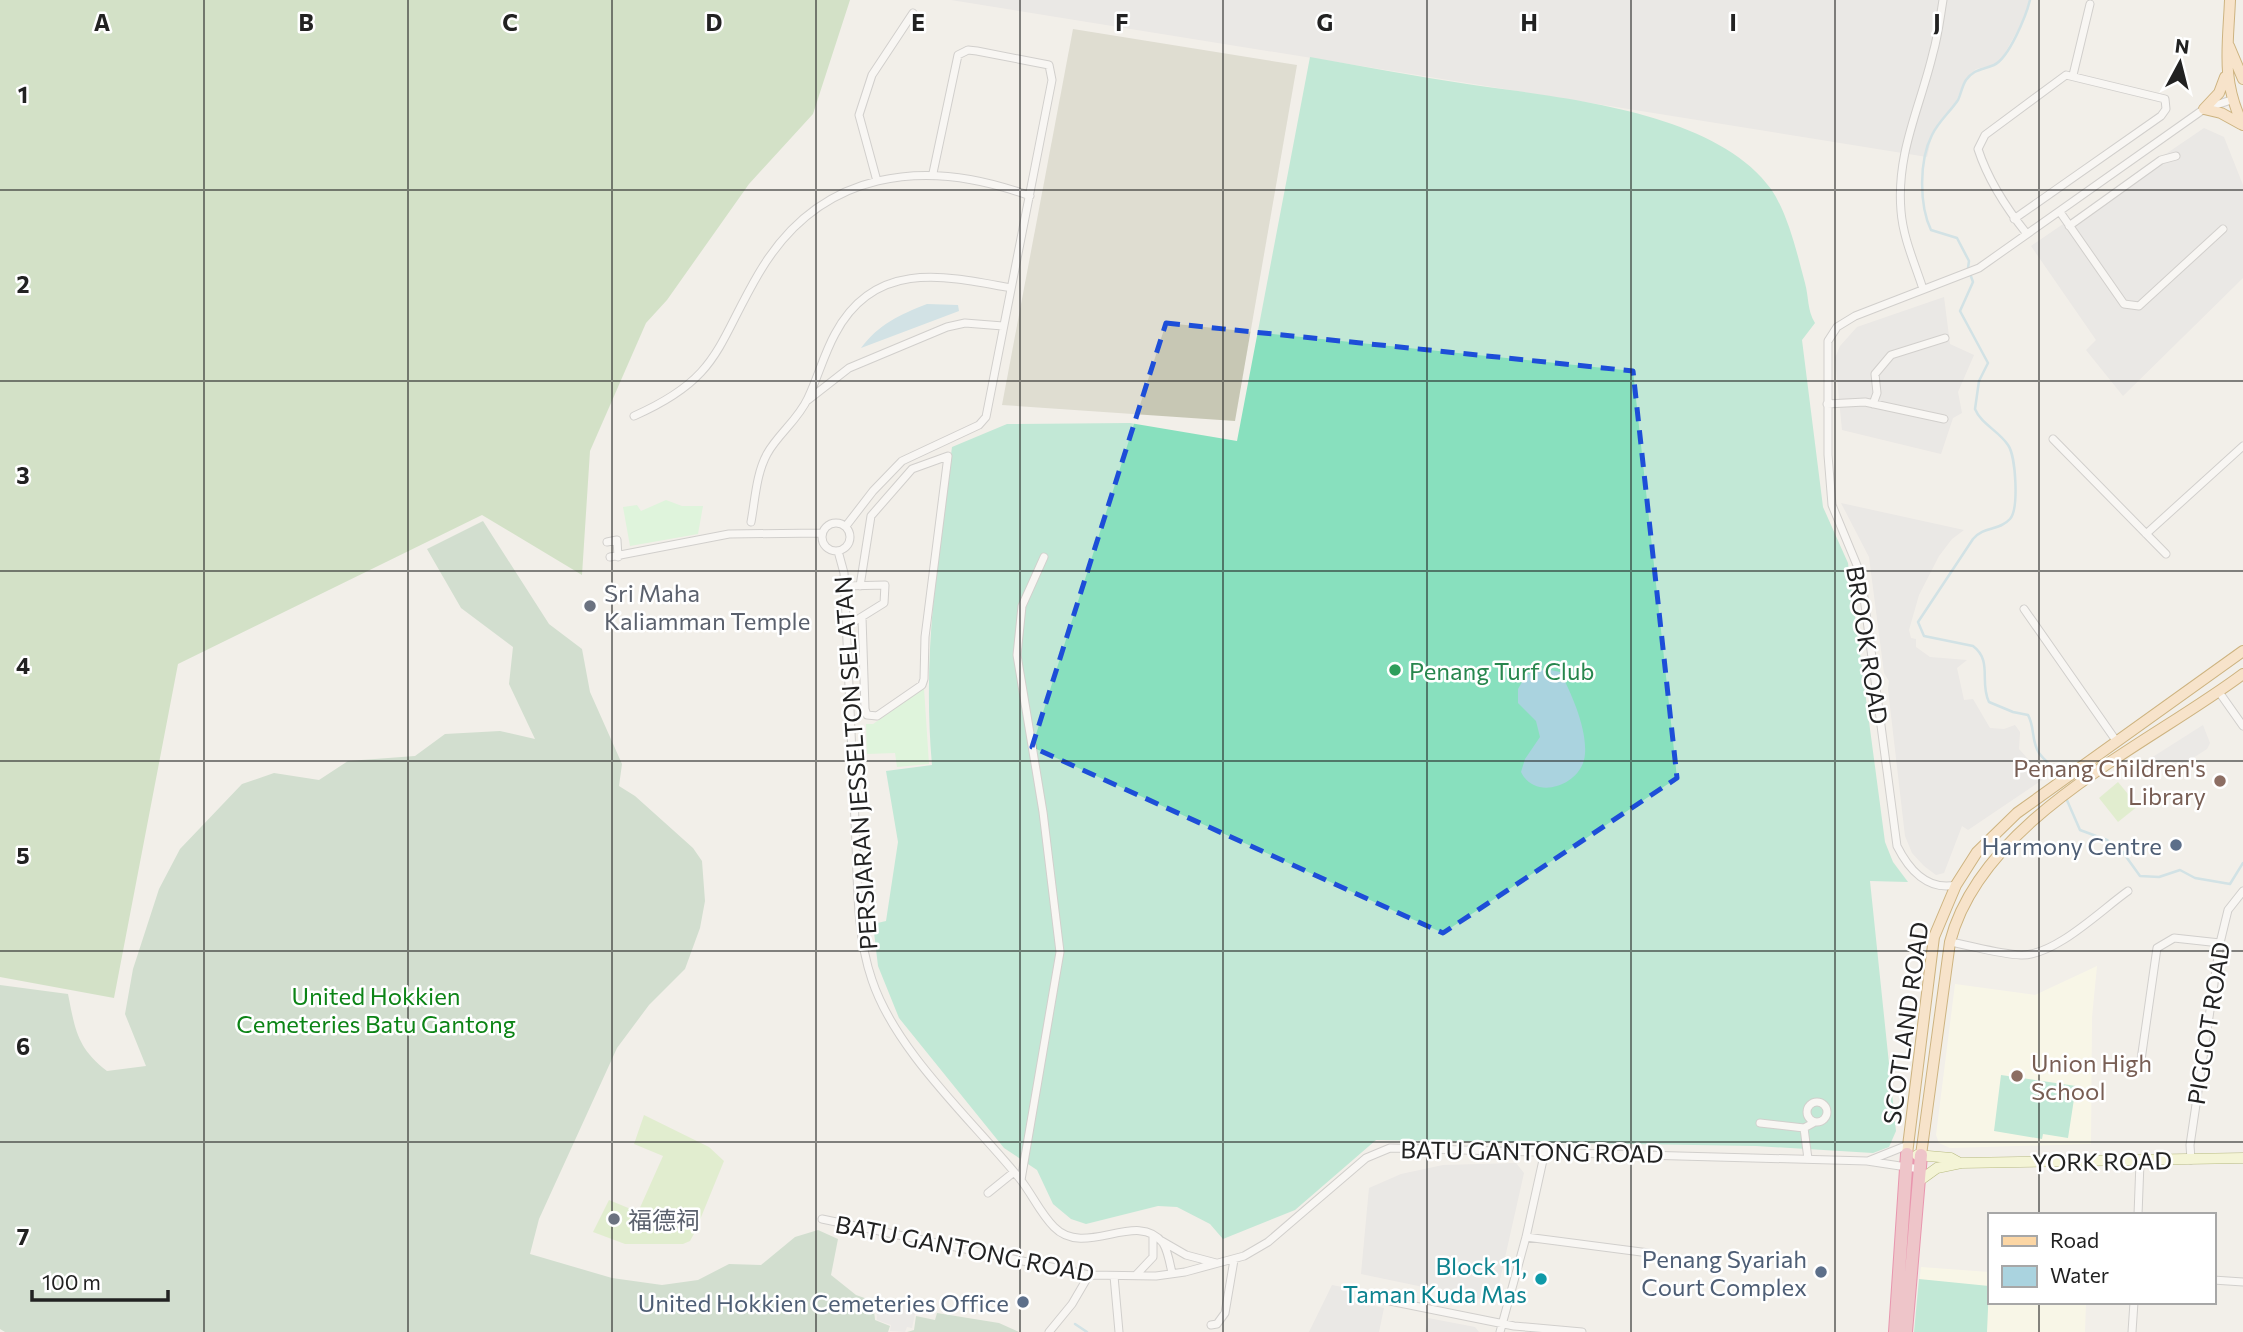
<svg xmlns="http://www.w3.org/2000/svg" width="2243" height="1332" font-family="Commissioner,'Noto Sans SC',sans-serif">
  <rect width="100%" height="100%" fill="#f2efe9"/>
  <!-- residential -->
  <path fill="#e0dfdf" d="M951,0H2030L2026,15L2001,60L1994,65L1976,69L1964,82L1954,106L1933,131L1927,157Z
    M2204,128L2224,137L2243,185V278L2123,396L2086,350L2096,340L2031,246Z
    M1944,297L1950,344L1974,355L1958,392L1962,413L1953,418L1941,454L1842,430L1835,358L1840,346L1857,327Z
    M1841,503L1964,530L1952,539L1939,556L1919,595L1909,630L1911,638L1916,639V647L1930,657L1967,660L1957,668L1964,700L1973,699L1990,728L2004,729L2015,725L2020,732L2019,749L2045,778L1968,830L1962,826L1944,873L1936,875L1924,866L1912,853L1905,836L1888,689L1889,681L1884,673L1869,557Z
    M1516,1163L1524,1173L1495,1302L1361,1274L1369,1188L1401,1174L1443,1165Z
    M1332,1285L1352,1289L1350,1301L1384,1308L1379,1332H1309Z
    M1428,1318L1475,1327L1479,1332H1425Z"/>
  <!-- education -->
  <path fill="#ffffe5" d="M2097,966L2092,1017L2091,1144L1950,1148L1939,1143L1936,1135L1955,984L2035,995Z
    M1921,1267L1989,1272V1302H2086L2085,1332H1914Z"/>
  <!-- construction -->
  <path fill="#c7c7b4" d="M1073,29L1297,65L1235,421L1002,405Z"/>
  <!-- grass -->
  <path fill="#cdebb0" d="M2118,782L2138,806L2118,822L2099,798Z
    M644,1115L709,1147L724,1161L695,1232L690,1241L683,1244H625L593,1232L609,1200L638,1212L663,1156L634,1144Z"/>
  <!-- forest -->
  <path fill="#add19e" d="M0,0H850L813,114L749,184L667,300L646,323L590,451L582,575L482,515L178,664L114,998L0,977Z"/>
  <!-- cemetery -->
  <path fill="#aacbaf" d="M483,521L549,624L582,649L590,692L622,764L619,786L635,796L693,848L702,861L705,901L700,928L685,969L649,1005L617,1048L539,1219L530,1254L612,1278L662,1285L698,1280L729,1264L761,1265L795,1237L818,1230L838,1239L831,1275L856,1295L873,1301L875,1320L890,1326L888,1332H5L0,1329V985L68,994C75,1029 77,1048 107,1071L146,1066L125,1014L133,969L159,889L180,849L242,784L274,773L319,780L348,761L415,756L445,734L500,731L535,739L509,684L513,647L461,608L427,549Z
    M937,1313L999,1323L1019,1332H907L914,1330L916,1316L935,1320Z"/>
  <!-- park -->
  <path fill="#c8facc" d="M666,500L682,506H703L698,534L630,546L623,507L637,505L641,511Z
    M924,688L929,764L897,767L895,753L867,754L866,724H873Z"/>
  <!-- pitch -->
  <path fill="#88e0be" d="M1310,57C1362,66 1414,76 1467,84C1555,97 1715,110 1771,189C1788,214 1797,253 1805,283C1809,298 1807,310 1815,323L1802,340L1823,507L1848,563L1885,842L1893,862L1908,882L1870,881L1896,1131L1889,1147L1873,1153L1756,1146L1376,1140L1295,1210L1223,1239L1210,1224L1177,1207L1158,1206L1086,1224L1071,1219L1053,1204L1037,1170L1004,1148L899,1018L878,966L873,924L886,921L898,842L886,771L932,765C922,654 938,557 952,447L1007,424L1130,423L1237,441Z
    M2001,1075L2076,1086L2068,1138L2043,1134L2042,1139L1994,1131Z
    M1919,1279L1989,1286L1987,1332H1914Z"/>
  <!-- parking -->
  <path fill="#e2e2e2" d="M2203,725L2210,743L2207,749L2165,776L2151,758Z
    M876,1298L917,1305L912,1328L907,1327L905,1332L890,1331L891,1325L877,1320Z"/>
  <!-- water -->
  <path fill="#aad3df" d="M927,304L958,305L959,311L861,348C879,324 899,315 927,304Z
    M1546,669L1560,672C1572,694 1590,735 1584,760C1577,787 1534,800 1521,772L1525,759L1540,737L1536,721L1518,703V689L1526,675Z"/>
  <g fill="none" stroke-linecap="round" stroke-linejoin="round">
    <!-- stream -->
    <path stroke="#aad3df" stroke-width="2.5" d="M2030,0C2026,16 2009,58 1994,65C1982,70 1974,69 1966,80C1962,86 1961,94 1958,100C1950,112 1938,122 1932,135C1919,160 1919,205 1931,230L1957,238L1969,261L1968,268L1973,282L1960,311L1988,363L1979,381L1975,409C1981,424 1999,431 2008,445C2016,456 2019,509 2010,519C1999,531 1984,526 1973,539L1918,622L1924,636L1973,646C1993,661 1979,682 1989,702L2013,712L2028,715C2035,727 2031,741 2039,753C2046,763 2055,766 2060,779
      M2066,798L2080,830L2107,840L2122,851L2140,876L2159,877L2180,870L2195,878L2230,884L2243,863
      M1075,1324L1087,1332"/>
    <defs>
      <path id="street" d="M2073,75L2090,4
        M877,181L859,115L872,75L913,13
        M2060,212L2124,304L2139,306L2223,229
        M2014,219L2161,116L2166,109L2165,99L2066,75L1985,135L1978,149C1988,180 2007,209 2027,234
        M2069,226L2161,160L2176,156
        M1923,289C1915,264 1903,238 1901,211C1896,153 1920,108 1933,53C1938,36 1940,18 1943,0
        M808,400L849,368L947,327L965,323L1003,326
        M1827,404L1865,402L1944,419
        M1873,404L1877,393L1875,374L1891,355L1945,338
        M634,416C720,378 716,346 759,273C820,169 925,157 1030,196
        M2053,439L2166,554
        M751,522C755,501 756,474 767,454C778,434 798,420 808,398C818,377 824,354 835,334C874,260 943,275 1011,288
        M822 537a14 14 0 1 1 28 0a14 14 0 1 1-28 0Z
        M846,526L873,491L902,461L979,425L986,417L1052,80L1049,65L977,51L968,50L958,55L933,173
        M2146,534L2243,446
        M607,542L617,540L618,557
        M838,551L844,573C848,656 852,739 855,822C858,873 855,931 872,980C896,1052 972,1120 1020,1179C1032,1194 1040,1213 1054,1227C1085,1259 1137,1209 1163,1243C1168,1251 1170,1264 1172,1273
        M610,557L729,534L822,533
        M845,586L885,585L884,603L847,626
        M860,586L871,516L912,469L948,456L925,637L924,679L922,685L877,716L867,715L865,709L862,617
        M2024,609L2117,742
        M2219,692L2243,726
        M1956,885C1928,891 1909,870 1897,846L1861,575L1832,505L1828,455V341L1837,327L1855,316L1979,268L2204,109L2231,100
        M1950,942C1973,946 1998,954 2021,955C2055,956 2101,910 2128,891
        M2140,1067L2157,948L2174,938L2220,943
        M1807 1112a10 10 0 1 1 20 0a10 10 0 1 1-20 0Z
        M1760,1123L1804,1128L1815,1122
        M1804,1128L1808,1159
        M2191,1160L2190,1145L2220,943L2228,910L2243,891
        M1868,1161L1908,1145
        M1021,1180L1060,952L1043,812L1017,655L1022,606L1044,557
        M988,1193L1014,1172
        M2138,1215L2140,1162
        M822,1219L1089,1275L1156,1276L1185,1272L1244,1256L1268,1242L1366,1158L1390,1148L1867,1161L1920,1169
        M1526,1237L1649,1253
        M1160,1240L1186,1255L1216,1263
        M1136,1275L1153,1257V1236
        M1114,1276L1119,1332
        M2213,1280L2243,1282
        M1365,1296L1514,1326L1582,1332
        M1211,1325L1217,1324L1225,1313L1234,1260
        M1049,1332L1072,1304L1089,1275
        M1500,1332L1526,1237L1545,1151
        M2132,1332L2134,1302"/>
      <path id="secondary" d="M1917,1155L1951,1158L1960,1163
        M1919,1181L1937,1168L1961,1163L2243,1158"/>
      <path id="primary" d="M2230,0C2228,48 2221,80 2243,125
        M2229,46L2243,79
        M2204,109L2221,113L2241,124
        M2204,109L2219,93L2225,77
        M1907,1154L1934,937L1956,885L1977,852L2017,813L2243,651
        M1921,1155L1950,942C1982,818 2147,746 2243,674"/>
      <path id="highway" d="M1895,1332L1907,1154
        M1906,1332L1921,1155"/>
    </defs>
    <!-- street casing -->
    <use href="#street" stroke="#a9a9a9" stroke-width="9"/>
    <!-- secondary casing -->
    <use href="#secondary" stroke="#707d05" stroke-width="11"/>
    <!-- primary casing -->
    <use href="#primary" stroke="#a06b00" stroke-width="12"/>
    <!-- highway casing -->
    <use href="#highway" stroke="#dc2a67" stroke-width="14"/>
    <!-- street -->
    <use href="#street" stroke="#fff" stroke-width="7"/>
    <!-- secondary -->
    <use href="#secondary" stroke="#f7fabf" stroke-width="10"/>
    <!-- primary -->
    <use href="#primary" stroke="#fcd6a4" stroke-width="10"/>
    <!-- highway -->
    <use href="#highway" stroke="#e892a2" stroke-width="12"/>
  </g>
  <!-- marked area -->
  <path d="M0 0H2243V1332H0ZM1166,323L1633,371L1677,778L1443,933L1032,747Z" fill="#f2efe9" fill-opacity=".55" fill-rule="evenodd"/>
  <path fill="none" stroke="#1d4ed8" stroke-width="5" stroke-dasharray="14 9" stroke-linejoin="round" d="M1166,323L1633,371L1677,778L1443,933L1032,747Z"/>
  <!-- grid -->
  <path fill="none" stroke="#222" stroke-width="2" stroke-opacity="0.55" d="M204,0V1332M408,0V1332M612,0V1332M816,0V1332M1020,0V1332M1223,0V1332M1427,0V1332M1631,0V1332M1835,0V1332M2039,0V1215M0,190H2243M0,381H2243M0,571H2243M0,761H2243M0,951H2243M0,1142H2243M2039,1302V1332"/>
  <!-- markers -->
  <g fill="#6b7280" stroke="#fff" stroke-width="2.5">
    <circle cx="590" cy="606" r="7"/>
    <circle cx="614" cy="1219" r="7"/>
  </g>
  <circle fill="#2e9e5b" stroke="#fff" stroke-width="2.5" cx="1395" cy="670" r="7"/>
  <g fill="#8d6e63" stroke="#fff" stroke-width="2.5">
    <circle cx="2220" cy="781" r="7"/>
    <circle cx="2017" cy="1076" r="7"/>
  </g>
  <g fill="#5c6f8a" stroke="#fff" stroke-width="2.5">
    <circle cx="2176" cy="845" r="7"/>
    <circle cx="1821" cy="1272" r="7"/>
    <circle cx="1023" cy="1302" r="7"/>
  </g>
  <circle fill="#0f9aa8" stroke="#fff" stroke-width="2.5" cx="1541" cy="1279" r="7"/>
  <g text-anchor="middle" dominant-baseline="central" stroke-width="5" stroke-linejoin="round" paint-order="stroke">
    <!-- worship labels -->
    <g font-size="24" fill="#5b616d" stroke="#fff" text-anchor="start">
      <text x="604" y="592">Sri Maha<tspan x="604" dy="28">Kaliamman Temple</tspan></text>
      <text x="628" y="1219">福德祠</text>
    </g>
    <!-- street labels -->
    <g font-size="24" fill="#222" stroke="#fff">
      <text transform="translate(1868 645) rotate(81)">BROOK ROAD</text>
      <text transform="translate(855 763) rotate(-94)">PERSIARAN JESSELTON SELATAN</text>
      <text transform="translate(1905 1023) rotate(-82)">SCOTLAND ROAD</text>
      <text transform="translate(2208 1023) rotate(-81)">PIGGOT ROAD</text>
      <text transform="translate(1532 1151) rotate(1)">BATU GANTONG ROAD</text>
      <text transform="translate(2102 1161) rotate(-1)">YORK ROAD</text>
      <text transform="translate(965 1248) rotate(11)">BATU GANTONG ROAD</text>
    </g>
    <!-- leisure labels -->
    <g font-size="24" fill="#27864d" stroke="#fff" text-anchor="start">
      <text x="1409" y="670">Penang Turf Club</text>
    </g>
    <!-- education labels -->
    <g font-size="24" fill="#785e54" stroke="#fff" text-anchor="end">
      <text x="2206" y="767">Penang Children's<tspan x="2206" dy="28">Library</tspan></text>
      <text x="2031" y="1062" text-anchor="start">Union High<tspan x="2031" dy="28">School</tspan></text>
    </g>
    <!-- service labels -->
    <g font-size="24" fill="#4e5e75" stroke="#fff" text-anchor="end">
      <text x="2162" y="845">Harmony Centre</text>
      <text x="1807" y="1258">Penang Syariah<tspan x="1807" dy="28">Court Complex</tspan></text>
      <text x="1009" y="1302">United Hokkien Cemeteries Office</text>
    </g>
    <!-- park labels -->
    <g font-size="24" fill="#0c8416" stroke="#fff">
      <text x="376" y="995">United Hokkien<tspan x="376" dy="28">Cemeteries Batu Gantong</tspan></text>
    </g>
    <!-- culture labels -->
    <g font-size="24" fill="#0d838f" stroke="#fff" text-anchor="end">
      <text x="1527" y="1265">Block 11,<tspan x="1527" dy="28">Taman Kuda Mas</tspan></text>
    </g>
  </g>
  <g font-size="23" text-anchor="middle" font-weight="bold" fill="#222" stroke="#fff" stroke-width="5" stroke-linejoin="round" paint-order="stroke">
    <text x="102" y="31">A</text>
    <text x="306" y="31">B</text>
    <text x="510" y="31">C</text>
    <text x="714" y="31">D</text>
    <text x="918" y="31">E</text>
    <text x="1122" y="31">F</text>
    <text x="1325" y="31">G</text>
    <text x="1529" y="31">H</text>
    <text x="1733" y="31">I</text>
    <text x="1937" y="31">J</text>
    <text x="23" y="103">1</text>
    <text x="23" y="293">2</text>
    <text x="23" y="484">3</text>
    <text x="23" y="674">4</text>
    <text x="23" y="864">5</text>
    <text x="23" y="1055">6</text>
    <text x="23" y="1245">7</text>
  </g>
  <!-- legend -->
  <rect x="1988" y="1213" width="228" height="91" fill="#ffffff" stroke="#a7a7a7" stroke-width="2"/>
  <rect x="2002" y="1236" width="35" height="10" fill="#fcd6a4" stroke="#a7a7a7" stroke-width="2"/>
  <text x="2050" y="1248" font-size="21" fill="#222222">Road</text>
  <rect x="2002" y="1266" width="35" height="21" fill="#aad3df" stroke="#a7a7a7" stroke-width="2"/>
  <text x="2050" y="1283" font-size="21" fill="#222222">Water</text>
  <!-- north arrow -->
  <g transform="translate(2180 63) rotate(7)" stroke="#ffffff" stroke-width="5" paint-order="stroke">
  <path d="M0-5L12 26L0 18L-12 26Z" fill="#222222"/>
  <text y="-10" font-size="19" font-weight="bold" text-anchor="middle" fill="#222222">N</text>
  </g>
  <!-- scale -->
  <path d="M32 1290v10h136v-10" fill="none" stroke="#222222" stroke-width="3.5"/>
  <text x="42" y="1290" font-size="21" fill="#222222" stroke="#ffffff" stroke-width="5" paint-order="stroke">100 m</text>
</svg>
